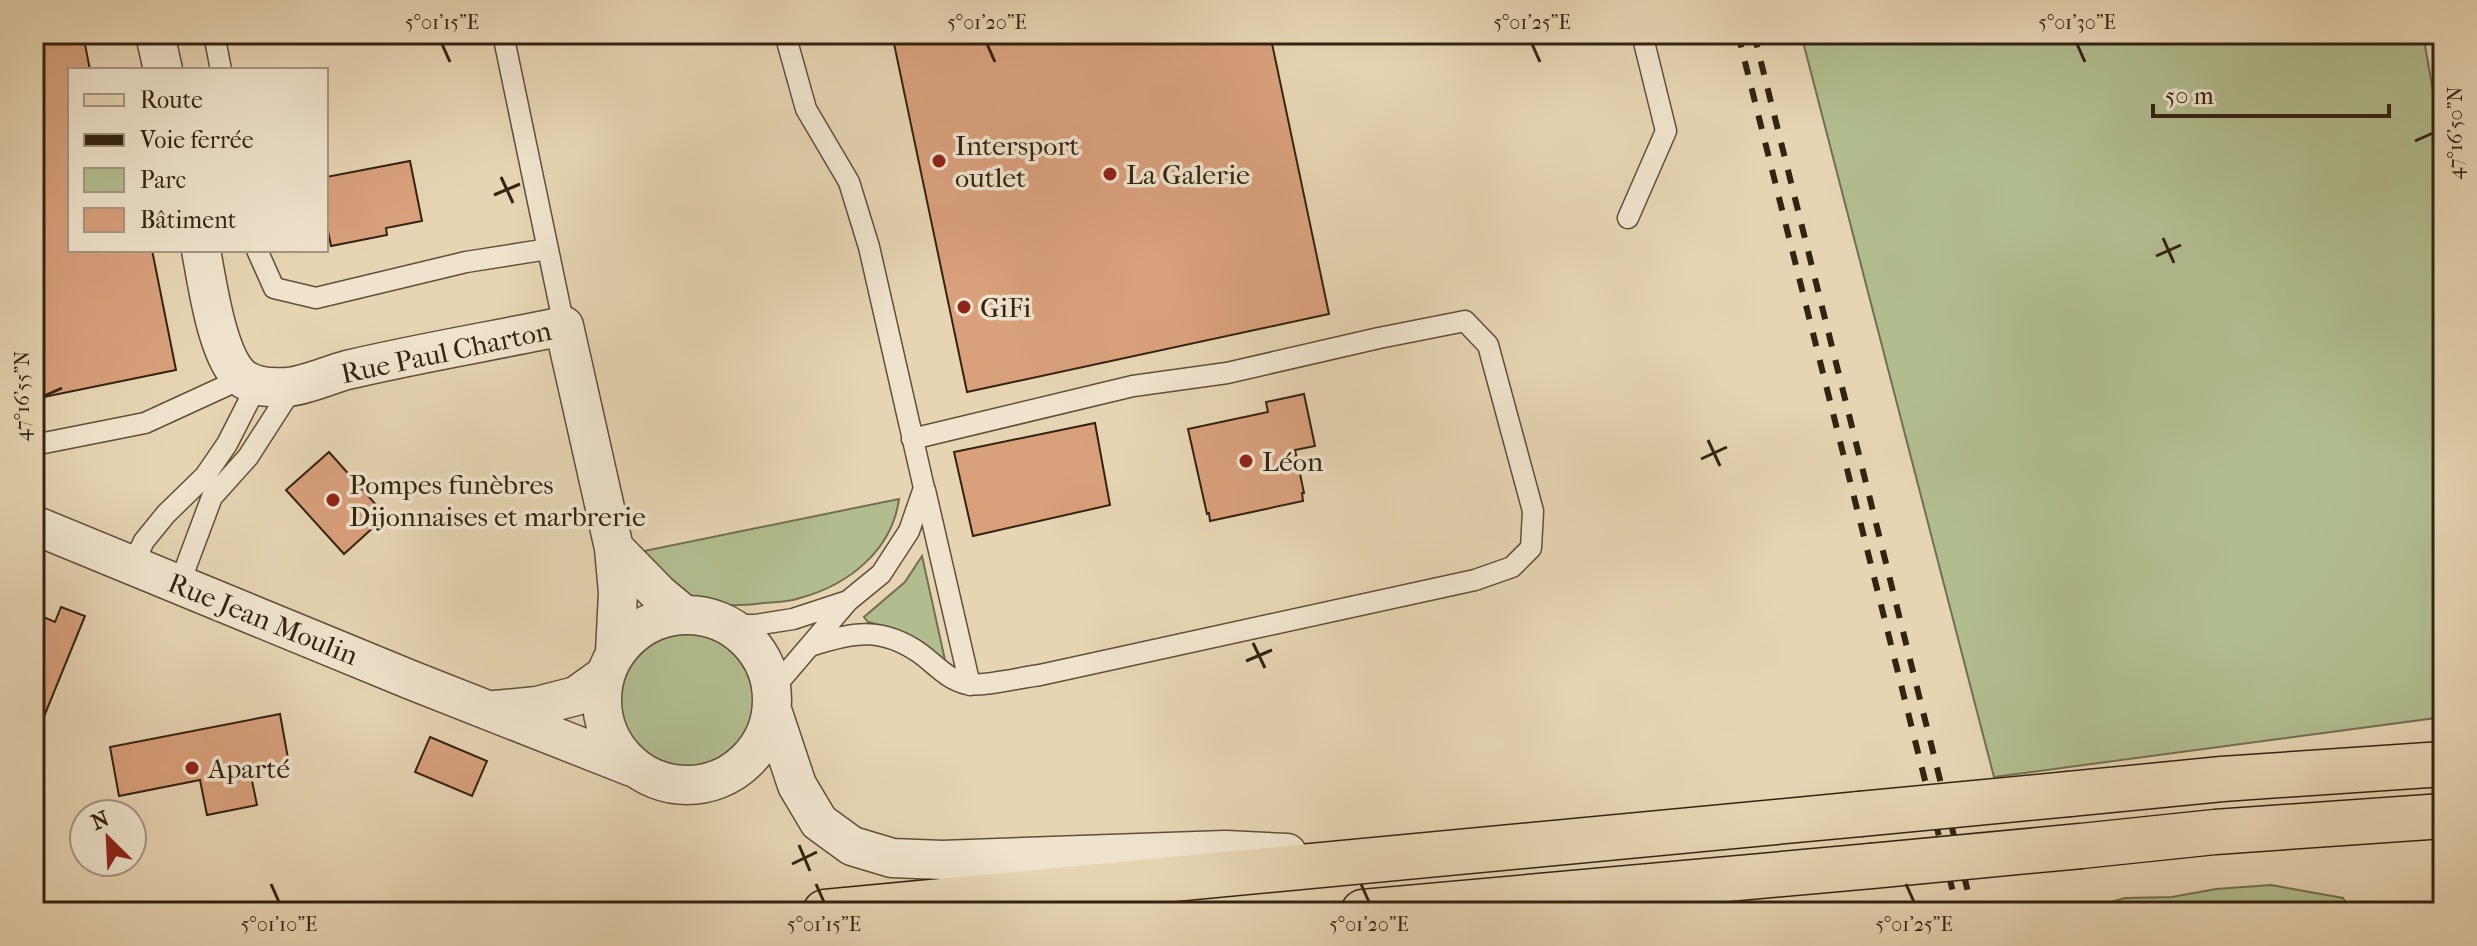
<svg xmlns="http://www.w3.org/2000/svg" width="2477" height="946" font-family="'IM FELL French Canon',serif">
  <rect width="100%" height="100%" fill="#e6d4b2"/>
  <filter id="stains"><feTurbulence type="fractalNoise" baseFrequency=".0025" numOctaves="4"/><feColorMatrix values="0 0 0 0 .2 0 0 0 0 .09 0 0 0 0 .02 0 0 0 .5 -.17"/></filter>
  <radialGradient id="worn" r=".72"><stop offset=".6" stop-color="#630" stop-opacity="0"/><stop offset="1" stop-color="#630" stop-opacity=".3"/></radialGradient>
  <!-- green -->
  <path fill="#b1bd8f" stroke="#727050" stroke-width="2" d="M1801,34H2423L2443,148V717L1994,777Z
    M899,499C892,551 848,585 800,598C789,602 776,602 764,603C741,606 711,608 691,597C675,588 653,564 639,552Z
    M922,556L945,660L941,663L894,629L868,622L864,617L905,582Z
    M620 703a69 69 0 1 1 138 0a69 69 0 1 1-138 0Z
    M2271,885L2343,898L2350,909L2348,912H2087L2094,907L2125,898L2172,897L2216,889Z"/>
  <!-- building -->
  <path fill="#d8a07b" stroke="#342311" stroke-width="2" d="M34,34H83L90,70H70V250H152L176,370L34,399Z
    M892,34H1270L1329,314L967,392Z
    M410,161L422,221L386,228L387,235L331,246L326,221V177Z
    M1304,394L1315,446L1295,450L1304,493H1302L1303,501L1210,521L1209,513L1207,514L1188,429L1268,412L1266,402Z
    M1095,423L1110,505L973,536L954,452Z
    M329,452L386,516L344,554L286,490Z
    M61,607L85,616L34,741V613L55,622Z
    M280,714L289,764L250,771L257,805L207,815L200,780L119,796L110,747Z
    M430,737L487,761L472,796L415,772Z"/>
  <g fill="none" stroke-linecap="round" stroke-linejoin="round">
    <defs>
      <path id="lane" d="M214,34L221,70
        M503,34L564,326
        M1628,218L1666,131L1642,34
        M257,250L274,288L316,298L466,262L548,249
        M34,445L145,423L243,378
        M925,490L970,685
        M132,566L144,541L166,514L205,476L227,444L257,385
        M179,585L212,497L248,457L293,387
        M729,625H755L793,619L848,601
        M810,646C853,632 882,626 921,654C937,666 947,679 967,684C982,687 1023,677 1040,675L1475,580L1512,567L1531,548L1533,511L1488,345L1465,321L1379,338L1227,373L1133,386L912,439
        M772,690L848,601L881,574L909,531L924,488L869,247L849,182L806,109L785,34"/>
      <path id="street" d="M155,34L163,70
        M201,250C207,282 217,356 241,377C254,388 272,388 288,387C308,385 328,375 347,370C419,353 492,341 564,326L614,548L618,593L615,653
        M34,525L411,680L632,767
        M614,548L659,594L683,614
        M602 700a85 85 0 1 1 170 0a85 85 0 1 1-170 0Z
        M495,710L537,706L576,696L604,676
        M772,710L797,785L819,822L852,846L892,858L942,860L1225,850L1287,853"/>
      <path id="primary" d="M2069,794L2222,779L2443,764
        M2081,846L2215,832L2443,816
        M825,912L1860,814
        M1363,912L1871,866"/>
    </defs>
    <!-- lane casing -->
    <use href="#lane" stroke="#604f39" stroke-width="23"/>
    <!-- street casing -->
    <use href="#street" stroke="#604f39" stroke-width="41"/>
    <!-- primary casing -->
    <use href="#primary" stroke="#342311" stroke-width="47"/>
    <!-- lane -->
    <use href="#lane" stroke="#efe3cd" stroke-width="20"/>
    <!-- street -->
    <use href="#street" stroke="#efe3cd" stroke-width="38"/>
    <!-- primary -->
    <use href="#primary" stroke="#e6d4b2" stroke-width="44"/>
    <!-- rail -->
    <path stroke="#342311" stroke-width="6" stroke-dasharray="14 14" stroke-linecap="butt" d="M1738,34L1958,912
      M1754,34L1973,912"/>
    <defs>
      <path id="primary-bridge" d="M1860,814L2069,794
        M1871,866L2081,846"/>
    </defs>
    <!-- primary-bridge casing -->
    <use href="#primary-bridge" stroke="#342311" stroke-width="47" stroke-linecap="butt"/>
    <!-- primary-bridge -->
    <use href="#primary-bridge" stroke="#e6d4b2" stroke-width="44"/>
  </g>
  <!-- ticks -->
  <path fill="none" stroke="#342311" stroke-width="3" d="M442,44L450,62M987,44L995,62M1532,44L1540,62M2077,44L2085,62M2415,141L2433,133M501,177L513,203M494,195L520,184M2163,238L2174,263M2156,256L2181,245M44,396L62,388M1708,440L1720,466M1701,459L1727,447M1253,643L1265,668M1246,661L1272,650M799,845L810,871M792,864L817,852M271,884L279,902M816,884L824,902M1361,884L1369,902M1906,884L1914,902"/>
  <!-- markers -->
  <g fill="#8f2418" stroke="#efe3cd" stroke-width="3">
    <circle cx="939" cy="161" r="8"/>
    <circle cx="1110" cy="174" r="8"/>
    <circle cx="964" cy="307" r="8"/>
    <circle cx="1246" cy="461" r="8"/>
    <circle cx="333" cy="500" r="8"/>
    <circle cx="192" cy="768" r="8"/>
  </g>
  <g text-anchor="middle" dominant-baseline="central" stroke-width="7" stroke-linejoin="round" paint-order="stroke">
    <!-- poi labels -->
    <g font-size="28" fill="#342311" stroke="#efe3cd" text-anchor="start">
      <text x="955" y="145">Intersport<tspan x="955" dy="32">outlet</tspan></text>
      <text x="1126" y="174">La Galerie</text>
      <text x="980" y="307">GiFi</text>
      <text x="1262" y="461">Léon</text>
      <text x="349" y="484">Pompes funèbres<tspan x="349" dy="32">Dijonnaises et marbrerie</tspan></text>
      <text x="208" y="768">Aparté</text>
    </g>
    <!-- street labels -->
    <g font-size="28" fill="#342311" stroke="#efe3cd">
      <text transform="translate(446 352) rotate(-12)">Rue Paul Charton</text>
      <text transform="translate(263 619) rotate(22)">Rue Jean Moulin</text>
    </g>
  </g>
  <!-- margin -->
  <rect width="2477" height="946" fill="none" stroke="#e6d4b2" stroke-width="88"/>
  <!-- legend -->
  <rect x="68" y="68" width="260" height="184" fill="#efe3cd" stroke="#a49682" stroke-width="2"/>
  <rect x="84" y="94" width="40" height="12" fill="#e6d4b2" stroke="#a49682" stroke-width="2"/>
  <text x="140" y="108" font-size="24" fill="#342311">Route</text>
  <rect x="84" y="134" width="40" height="12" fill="#342311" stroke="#a49682" stroke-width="2"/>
  <text x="140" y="148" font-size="24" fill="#342311">Voie ferrée</text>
  <rect x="84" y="168" width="40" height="24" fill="#b1bd8f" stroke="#a49682" stroke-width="2"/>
  <text x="140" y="188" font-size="24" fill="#342311">Parc</text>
  <rect x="84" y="208" width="40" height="24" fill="#d8a07b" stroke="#a49682" stroke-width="2"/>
  <text x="140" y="228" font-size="24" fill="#342311">Bâtiment</text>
  <!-- north arrow -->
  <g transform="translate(108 838) rotate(336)"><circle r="38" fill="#efe3cd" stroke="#a49682" stroke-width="2"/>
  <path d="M0-6L14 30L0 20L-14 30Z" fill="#8f2418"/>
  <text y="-12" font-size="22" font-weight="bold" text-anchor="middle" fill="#342311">N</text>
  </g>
  <!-- scale -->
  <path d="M2153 104v12h236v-12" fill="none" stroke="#342311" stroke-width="4"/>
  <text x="2165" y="104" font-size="24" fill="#342311" stroke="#efe3cd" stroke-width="6" paint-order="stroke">50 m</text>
  <rect x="44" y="44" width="2389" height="858" fill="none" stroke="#342311" stroke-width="3"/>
  <g font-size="20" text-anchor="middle" fill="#342311">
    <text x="442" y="29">5°01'15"E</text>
    <text x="987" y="29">5°01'20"E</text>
    <text x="1532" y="29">5°01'25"E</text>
    <text x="2077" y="29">5°01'30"E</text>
    <text transform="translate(2455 133) rotate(-90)" y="7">47°16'50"N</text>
    <text transform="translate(22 396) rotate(-90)" y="7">47°16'55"N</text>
    <text x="279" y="931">5°01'10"E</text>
    <text x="824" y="931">5°01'15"E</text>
    <text x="1369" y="931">5°01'20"E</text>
    <text x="1914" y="931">5°01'25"E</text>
  </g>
  <rect width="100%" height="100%" filter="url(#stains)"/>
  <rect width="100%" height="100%" fill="url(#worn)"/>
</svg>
